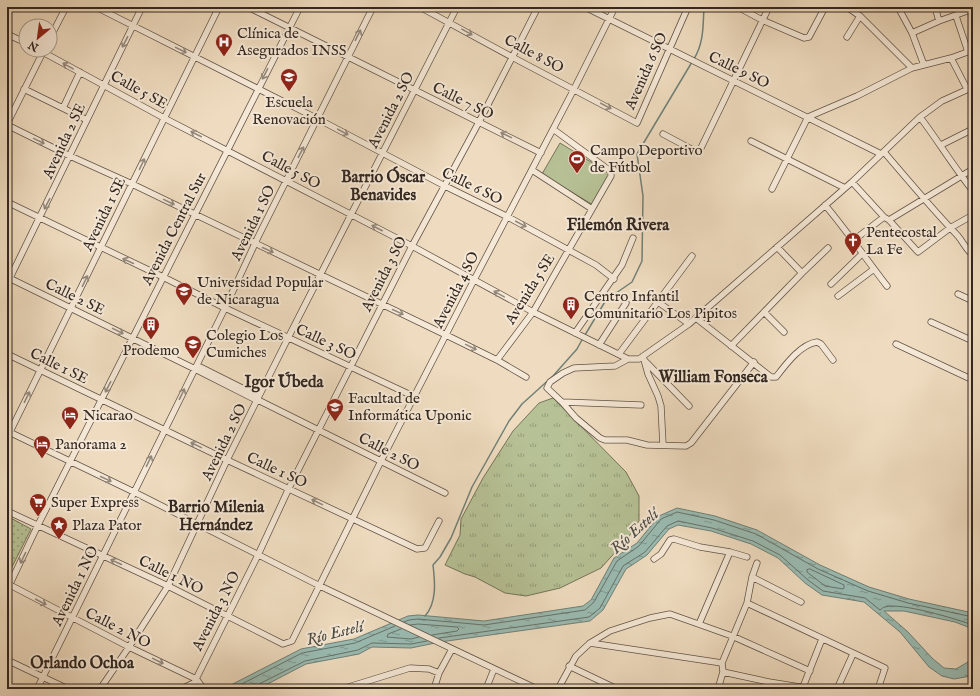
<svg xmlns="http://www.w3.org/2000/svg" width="980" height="696" font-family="'IM FELL English',serif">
  <defs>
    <pattern id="grass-tufts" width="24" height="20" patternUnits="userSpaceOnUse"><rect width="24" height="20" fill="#b6c195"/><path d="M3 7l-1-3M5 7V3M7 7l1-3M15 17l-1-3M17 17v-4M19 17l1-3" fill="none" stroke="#959d79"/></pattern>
    <pattern id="park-dots" width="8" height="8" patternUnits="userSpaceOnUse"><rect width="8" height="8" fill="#b6c195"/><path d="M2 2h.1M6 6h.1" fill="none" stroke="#959d79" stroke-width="1.8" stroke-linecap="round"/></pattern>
    <pattern id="water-ripples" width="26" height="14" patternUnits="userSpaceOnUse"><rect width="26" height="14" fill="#9abcb3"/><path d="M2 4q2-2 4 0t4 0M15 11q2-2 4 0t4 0" fill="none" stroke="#7e9991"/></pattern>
  </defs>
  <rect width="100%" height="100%" fill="#efdcc0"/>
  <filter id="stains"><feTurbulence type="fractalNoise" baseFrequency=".005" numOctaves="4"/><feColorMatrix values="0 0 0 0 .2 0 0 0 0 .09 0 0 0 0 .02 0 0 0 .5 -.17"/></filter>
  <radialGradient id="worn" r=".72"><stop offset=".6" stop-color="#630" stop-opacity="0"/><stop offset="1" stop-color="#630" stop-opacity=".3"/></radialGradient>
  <!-- grass -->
  <path fill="url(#grass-tufts)" stroke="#74745a" d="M553,398L626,472L639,496V521L628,538L601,568L560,588L526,596L505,593L475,577L465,574L445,565L460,535L461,519L483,478L513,431L539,403Z"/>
  <!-- park -->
  <path fill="url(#park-dots)" stroke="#74745a" d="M7,516L31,529L8,575H7Z"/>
  <!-- pitch -->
  <path fill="#b6c195" stroke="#74745a" d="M560,143L612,175L593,205L542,174Z"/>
  <!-- water -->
  <path fill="url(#water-ripples)" stroke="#708078" d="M677,508L715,516L757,530L820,565L869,587L909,599L973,613V629L955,622L904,611H884L908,632L932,658L944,668L956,669L973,659V675L971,676L954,679L942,676L929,667L900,632L864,602L822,595L805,583L778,558L751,544L711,531L678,525L669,529L647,555L626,569L603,610L590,621L440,642L411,648L372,647L359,654L306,664L258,689H223L301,649L354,639L408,616L418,615L484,621L583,606L591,600L614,558L637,543L659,516Z"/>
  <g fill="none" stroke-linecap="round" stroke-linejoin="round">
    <!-- shore -->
    <path stroke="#66726a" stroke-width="1" d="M810,569L844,585V588L843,589L825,586L807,572V570Z
      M404,622L409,620L418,619L484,625L585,610L594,602L617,561L639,546L661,519L677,512L714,520L756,534L818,569L868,591L908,603L973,617
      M410,625L418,624L457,627L459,629L457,631L432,635
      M401,629L388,634L387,637L411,639L419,637
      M439,638L589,617L600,608L623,566L645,552L667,526L678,521L712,528L753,541L780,555L808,580L823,591L865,598L880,610C882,609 883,607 885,607C901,602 956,619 973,625
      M232,689L302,653L355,643L395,626
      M257,689L259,684L305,661L358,650L372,643L411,644L427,641"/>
    <!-- stream -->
    <path stroke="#708078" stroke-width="1.5" d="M694,59C704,43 703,25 704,7
      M585,335L606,300L632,282L642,261L643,196L637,154L692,62
      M425,616C437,603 435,582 433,565L440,557L451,538L472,487L509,421L522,404L553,376L577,349L583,338"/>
    <defs>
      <path id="minor" d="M96,7L318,119L445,186L508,217L596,265L614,279
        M248,7L541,153
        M420,7L512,57L637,123L688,7
        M585,7L881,154
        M738,7L762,20L804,38L809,37L825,7
        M847,7L860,16L912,68
        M898,7L912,33L924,65
        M935,7L939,21
        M956,16L968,52
        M912,33L939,21L973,9
        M7,34L26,43
        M847,37L860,16
        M50,38L66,7
        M39,50L164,118L412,246L533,312L628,359
        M951,58L967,89
        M24,89L87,120
        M63,108L80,72
        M920,117C938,141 954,167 973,191
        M7,124L44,50
        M7,125L70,156L132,184L446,335L497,360L526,377
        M663,134L695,151L700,150L769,7
        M751,141L845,188
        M941,145L973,129
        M884,152C908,180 932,209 958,236C963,242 967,251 973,255
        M532,170L592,209
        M852,182L884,217L889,220L918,252L950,228L973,215
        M772,189L808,117L857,96L912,68L951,58L973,50
        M7,202L163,277L225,308L415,397
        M825,205C847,231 866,259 887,286
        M889,220L973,169
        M854,240L884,217
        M777,247L802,273
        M7,277L195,369L254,399L258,400L445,493
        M7,284L142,7
        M831,284L862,254
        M958,294L973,301
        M838,296L874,269
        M658,302L689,324
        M764,312L784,332
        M696,318L771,377H776C786,364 801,344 817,342L821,344L833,360
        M931,322L973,341
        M575,333L622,265L633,238
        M896,344L973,380
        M599,345L626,303
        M731,346L802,273L828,248
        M7,354L227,460L417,549L425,548L439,521
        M619,354L692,256
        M643,356L648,374L658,396L661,406L663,445
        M497,360L533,312L611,176V172L609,170L553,129
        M644,360L689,406
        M195,369L200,367L256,395L258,400
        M562,402L576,418L600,438L605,440H627L647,445L686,446L691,443L754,362
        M641,405L562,402L547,388L550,382L563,373L574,368L615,366L628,359H639L689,324L852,182L920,117L942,101L973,87
        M7,431L134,492L320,586L537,689
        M7,438L219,7
        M7,511L168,586L283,644L292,641L381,461L474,280L574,89L615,7
        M654,559L661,554L670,540L674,539L700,547L730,552L747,557
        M752,577L801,602
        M8,584L129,647L196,679L204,689
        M7,590L38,525L300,7
        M747,603L885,668L878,689
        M699,624L730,552
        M590,643L722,663
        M7,660L68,689
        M569,666L617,689
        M723,672L769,682L812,689
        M196,679L258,555L289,488L412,246L479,122L538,7
        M803,687L822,639
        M37,689L225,308L258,237L373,7
        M100,689L129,647L168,586L227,460L288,338L457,7
        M181,689L198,681
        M342,689L410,668L429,669L439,673
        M434,689L439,673L452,649
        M486,689L494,669
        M558,689L576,656L590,643L610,631L650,618L670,614L732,636L810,671
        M718,689L723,672L722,663L747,603L752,577L757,563
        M837,689L853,654"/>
    </defs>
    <!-- minor casing -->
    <use href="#minor" stroke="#615448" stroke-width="7"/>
    <!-- minor -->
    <use href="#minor" stroke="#f5e8d6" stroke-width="5.5"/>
  </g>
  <!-- one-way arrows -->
  <defs><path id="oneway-shaft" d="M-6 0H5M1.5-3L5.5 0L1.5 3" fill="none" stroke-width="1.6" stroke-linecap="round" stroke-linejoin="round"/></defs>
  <g stroke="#94887b">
    <use href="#oneway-shaft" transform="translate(467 32) rotate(29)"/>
    <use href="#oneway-shaft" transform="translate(358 35) rotate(-63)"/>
    <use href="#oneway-shaft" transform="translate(125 42) rotate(117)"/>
    <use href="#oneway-shaft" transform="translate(181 50) rotate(26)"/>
    <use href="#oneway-shaft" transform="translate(68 66) rotate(-151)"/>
    <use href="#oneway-shaft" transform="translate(265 74) rotate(117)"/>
    <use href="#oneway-shaft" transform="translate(606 106) rotate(28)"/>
    <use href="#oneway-shaft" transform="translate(343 132) rotate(28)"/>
    <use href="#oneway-shaft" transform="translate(196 134) rotate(-153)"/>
    <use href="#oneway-shaft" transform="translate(506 135) rotate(-154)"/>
    <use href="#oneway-shaft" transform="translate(39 141) rotate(26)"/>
    <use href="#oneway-shaft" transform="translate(301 152) rotate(-63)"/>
    <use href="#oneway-shaft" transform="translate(142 164) rotate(-65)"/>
    <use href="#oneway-shaft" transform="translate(169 202) rotate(26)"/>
    <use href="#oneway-shaft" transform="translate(47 204) rotate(117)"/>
    <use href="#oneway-shaft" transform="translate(521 224) rotate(28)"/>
    <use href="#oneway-shaft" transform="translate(377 228) rotate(-153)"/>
    <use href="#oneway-shaft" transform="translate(268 250) rotate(25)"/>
    <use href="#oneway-shaft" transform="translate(128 261) rotate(-155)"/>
    <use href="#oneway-shaft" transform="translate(85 281) rotate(-64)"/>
    <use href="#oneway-shaft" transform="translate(499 294) rotate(-151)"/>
    <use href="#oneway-shaft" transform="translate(398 312) rotate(25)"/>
    <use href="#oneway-shaft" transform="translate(118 331) rotate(26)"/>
    <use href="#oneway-shaft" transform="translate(471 347) rotate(26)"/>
    <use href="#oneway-shaft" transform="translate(108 387) rotate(117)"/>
    <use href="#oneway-shaft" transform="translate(182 394) rotate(-64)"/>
    <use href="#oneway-shaft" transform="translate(27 397) rotate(-64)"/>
    <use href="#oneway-shaft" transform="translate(196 445) rotate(-154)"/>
    <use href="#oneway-shaft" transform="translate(149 461) rotate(-64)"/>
    <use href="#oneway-shaft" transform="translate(106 479) rotate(25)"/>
    <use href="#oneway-shaft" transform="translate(317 502) rotate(-154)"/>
    <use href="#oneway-shaft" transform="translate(23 558) rotate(116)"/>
    <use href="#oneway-shaft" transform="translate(116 562) rotate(-155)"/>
    <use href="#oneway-shaft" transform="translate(41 602) rotate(28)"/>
    <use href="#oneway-shaft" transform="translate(158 661) rotate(26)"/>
  </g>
  <!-- icons -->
  <defs>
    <symbol id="hospital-pin" viewBox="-11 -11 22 30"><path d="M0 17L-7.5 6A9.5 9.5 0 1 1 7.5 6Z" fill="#8f2418" stroke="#f5e8d6"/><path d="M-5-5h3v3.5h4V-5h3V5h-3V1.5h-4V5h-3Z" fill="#fff"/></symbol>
    <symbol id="school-pin" viewBox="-11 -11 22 30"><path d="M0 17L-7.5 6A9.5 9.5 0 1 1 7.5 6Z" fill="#8f2418" stroke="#f5e8d6"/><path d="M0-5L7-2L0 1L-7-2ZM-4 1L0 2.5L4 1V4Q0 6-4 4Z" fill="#fff"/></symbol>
    <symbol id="stadium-pin" viewBox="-11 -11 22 30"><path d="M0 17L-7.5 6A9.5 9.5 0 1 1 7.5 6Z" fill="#8f2418" stroke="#f5e8d6"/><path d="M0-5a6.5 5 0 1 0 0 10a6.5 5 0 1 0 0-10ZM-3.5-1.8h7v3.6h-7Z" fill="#fff"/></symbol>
    <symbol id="church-pin" viewBox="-11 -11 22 30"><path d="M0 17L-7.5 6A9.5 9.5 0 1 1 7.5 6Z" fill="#8f2418" stroke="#f5e8d6"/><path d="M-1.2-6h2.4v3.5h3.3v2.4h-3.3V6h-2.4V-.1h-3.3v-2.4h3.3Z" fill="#fff"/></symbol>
    <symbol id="university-pin" viewBox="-11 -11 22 30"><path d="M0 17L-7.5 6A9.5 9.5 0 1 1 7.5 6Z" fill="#8f2418" stroke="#f5e8d6"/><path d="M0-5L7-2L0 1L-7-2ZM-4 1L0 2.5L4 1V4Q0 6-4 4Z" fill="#fff"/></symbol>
    <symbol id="building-pin" viewBox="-11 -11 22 30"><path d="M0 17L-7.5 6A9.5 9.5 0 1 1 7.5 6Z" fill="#8f2418" stroke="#f5e8d6"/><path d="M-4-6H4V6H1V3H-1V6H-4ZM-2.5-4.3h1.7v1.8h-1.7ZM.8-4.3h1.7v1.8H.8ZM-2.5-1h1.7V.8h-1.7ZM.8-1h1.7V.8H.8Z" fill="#fff"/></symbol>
    <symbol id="hotel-pin" viewBox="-11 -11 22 30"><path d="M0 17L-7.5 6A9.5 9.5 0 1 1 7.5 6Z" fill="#8f2418" stroke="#f5e8d6"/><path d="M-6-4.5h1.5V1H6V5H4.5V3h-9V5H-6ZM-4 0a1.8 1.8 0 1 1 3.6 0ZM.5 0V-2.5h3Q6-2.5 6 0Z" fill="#fff"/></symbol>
    <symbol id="supermarket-pin" viewBox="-11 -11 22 30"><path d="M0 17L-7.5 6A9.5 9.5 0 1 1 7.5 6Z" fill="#8f2418" stroke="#f5e8d6"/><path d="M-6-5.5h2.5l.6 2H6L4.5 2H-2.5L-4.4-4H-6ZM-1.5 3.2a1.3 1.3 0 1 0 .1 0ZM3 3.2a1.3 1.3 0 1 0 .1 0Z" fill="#fff"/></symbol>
    <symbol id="sight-pin" viewBox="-11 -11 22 30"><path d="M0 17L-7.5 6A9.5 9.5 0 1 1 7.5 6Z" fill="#8f2418" stroke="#f5e8d6"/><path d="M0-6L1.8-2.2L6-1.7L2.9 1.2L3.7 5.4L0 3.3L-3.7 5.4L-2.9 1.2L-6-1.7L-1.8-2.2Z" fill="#fff"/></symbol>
  </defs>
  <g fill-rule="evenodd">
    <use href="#hospital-pin" x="214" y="32" width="20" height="27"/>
    <use href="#school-pin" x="279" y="67" width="20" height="27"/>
    <use href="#stadium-pin" x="567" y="149" width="20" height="27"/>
    <use href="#church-pin" x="843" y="231" width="20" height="27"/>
    <use href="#university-pin" x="174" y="281" width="20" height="27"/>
    <use href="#building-pin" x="561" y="295" width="20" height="27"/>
    <use href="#building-pin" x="141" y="315" width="20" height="27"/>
    <use href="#university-pin" x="183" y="334" width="20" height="27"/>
    <use href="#university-pin" x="325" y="397" width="20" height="27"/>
    <use href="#hotel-pin" x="60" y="405" width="20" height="27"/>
    <use href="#hotel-pin" x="32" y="434" width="20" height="27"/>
    <use href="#supermarket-pin" x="28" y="492" width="20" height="27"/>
    <use href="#sight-pin" x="49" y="515" width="20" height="27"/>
  </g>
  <g text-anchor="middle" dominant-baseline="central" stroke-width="4" stroke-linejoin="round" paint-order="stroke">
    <!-- poi labels -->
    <g font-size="15" fill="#322720" stroke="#f5e8d6" text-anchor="start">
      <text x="237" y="33">Clínica de<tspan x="237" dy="17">Asegurados INSS</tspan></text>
      <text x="289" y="102" text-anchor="middle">Escuela<tspan x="289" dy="17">Renovación</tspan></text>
      <text x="590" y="150">Campo Deportivo<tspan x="590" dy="17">de Fútbol</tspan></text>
      <text x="866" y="232">Pentecostal<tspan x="866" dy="17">La Fe</tspan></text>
      <text x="197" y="282">Universidad Popular<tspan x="197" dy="17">de Nicaragua</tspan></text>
      <text x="584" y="296">Centro Infantil<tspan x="584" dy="17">Comunitario Los Pipitos</tspan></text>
      <text x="206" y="335">Colegio Los<tspan x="206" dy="17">Cumiches</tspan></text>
      <text x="151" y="350" text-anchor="middle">Prodemo</text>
      <text x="348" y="398">Facultad de<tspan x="348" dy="17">Informática Uponic</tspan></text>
      <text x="83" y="415">Nicarao</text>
      <text x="55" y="444">Panorama 2</text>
      <text x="51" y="502">Super Express</text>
      <text x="72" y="525">Plaza Pator</text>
    </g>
    <!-- street labels -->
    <g font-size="15" fill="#322720" stroke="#f5e8d6">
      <text transform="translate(534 54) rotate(28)">Calle 8 SO</text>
      <text transform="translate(739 70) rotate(26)">Calle 9 SO</text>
      <text transform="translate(646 71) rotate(-66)">Avenida 6 SO</text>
      <text transform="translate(139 90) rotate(29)">Calle 5 SE</text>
      <text transform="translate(463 101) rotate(26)">Calle 7 SO</text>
      <text transform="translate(391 110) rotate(-63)">Avenida 2 SO</text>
      <text transform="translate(64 141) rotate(-65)">Avenida 2 SE</text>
      <text transform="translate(291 170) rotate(28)">Calle 5 SO</text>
      <text transform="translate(472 186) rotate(26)">Calle 6 SO</text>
      <text transform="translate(104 214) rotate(-64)">Avenida 1 SE</text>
      <text transform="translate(253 223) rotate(-64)">Avenida 1 SO</text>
      <text transform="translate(174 229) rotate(-63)">Avenida Central Sur</text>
      <text transform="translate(384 274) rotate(-63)">Avenida 3 SO</text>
      <text transform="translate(530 289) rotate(-58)">Avenida 5 SE</text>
      <text transform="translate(456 290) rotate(-63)">Avenida 4 SO</text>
      <text transform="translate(75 297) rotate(26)">Calle 2 SE</text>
      <text transform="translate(326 342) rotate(25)">Calle 3 SO</text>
      <text transform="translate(59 366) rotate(26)">Calle 1 SE</text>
      <text transform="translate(224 442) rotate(-64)">Avenida 2 SO</text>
      <text transform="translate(389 452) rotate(27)">Calle 2 SO</text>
      <text transform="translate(277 470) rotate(25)">Calle 1 SO</text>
      <text transform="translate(171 575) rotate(26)">Calle 1 NO</text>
      <text transform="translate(75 586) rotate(-64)">Avenida 1 NO</text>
      <text transform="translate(216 611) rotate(-63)">Avenida 3 NO</text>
      <text transform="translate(118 628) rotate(27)">Calle 2 NO</text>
    </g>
    <!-- neighbourhood labels -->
    <g font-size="16" font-weight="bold" fill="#322720" stroke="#f5e8d6">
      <text x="383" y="178">Barrio Óscar<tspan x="383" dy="18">Benavides</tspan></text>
      <text x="618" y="226">Filemón Rivera</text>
      <text x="713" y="378">William Fonseca</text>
      <text x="284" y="383">Igor Úbeda</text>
      <text x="216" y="508">Barrio Milenia<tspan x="216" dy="18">Hernández</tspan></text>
      <text x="82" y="664">Orlando Ochoa</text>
    </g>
    <!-- water labels -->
    <g font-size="16" font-style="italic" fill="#4c4c45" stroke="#f5e8d6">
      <text transform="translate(635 532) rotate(-42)">Río Estelí</text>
      <text transform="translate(335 634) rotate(-14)">Río Estelí</text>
    </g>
  </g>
  <!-- margin -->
  <rect width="980" height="696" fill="none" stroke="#efdcc0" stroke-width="24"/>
  <rect x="8" y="8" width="964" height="680" fill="none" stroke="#322720" stroke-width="2"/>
  <rect x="12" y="12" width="956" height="672" fill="none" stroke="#322720"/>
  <!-- north arrow -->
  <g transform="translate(38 38) rotate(209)"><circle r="19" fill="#f5e8d6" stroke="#a79b8d"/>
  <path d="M0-3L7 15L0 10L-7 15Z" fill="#8f2418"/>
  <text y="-6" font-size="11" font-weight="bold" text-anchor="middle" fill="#322720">N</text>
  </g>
  <rect width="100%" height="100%" filter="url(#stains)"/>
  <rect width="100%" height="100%" fill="url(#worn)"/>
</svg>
